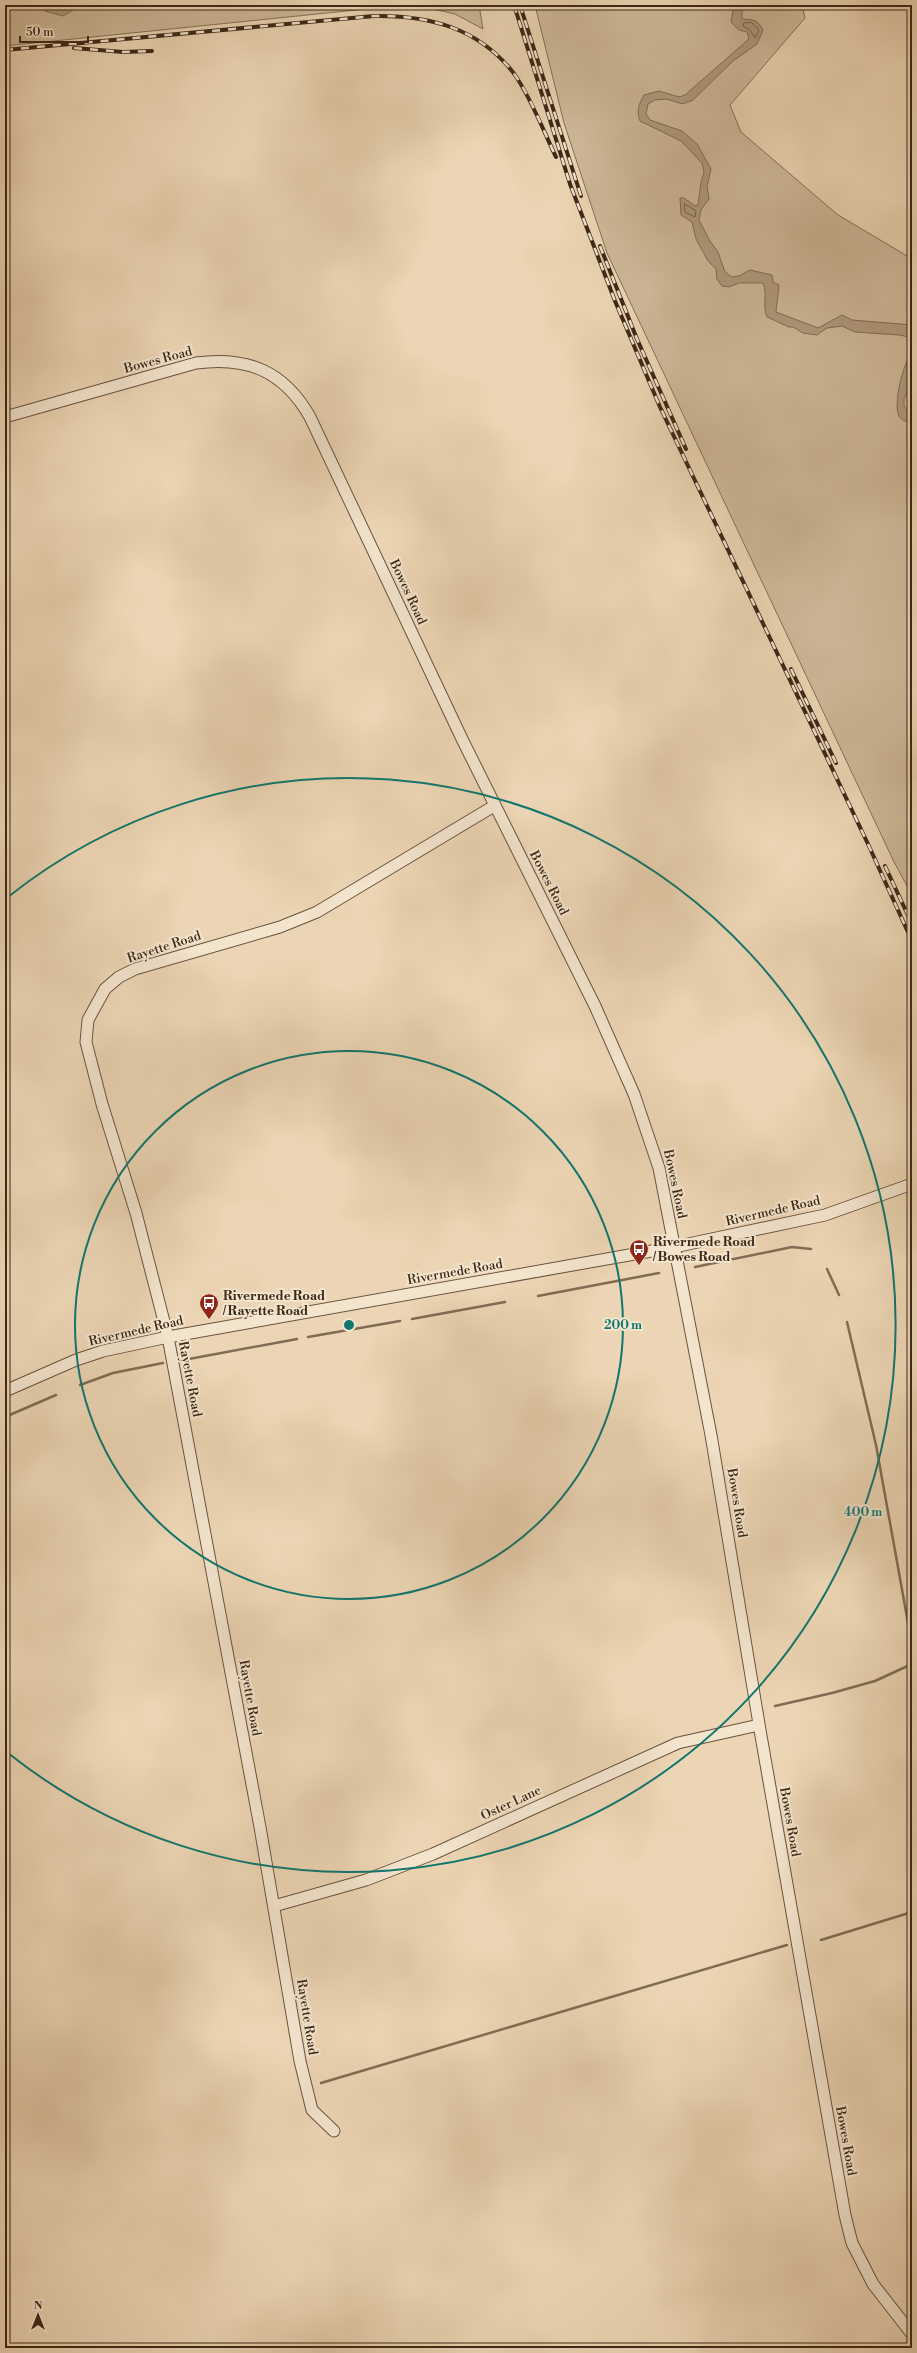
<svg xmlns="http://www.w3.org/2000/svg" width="917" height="2353" font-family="'Libre Bodoni',serif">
  <rect width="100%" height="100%" fill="#ecd5b4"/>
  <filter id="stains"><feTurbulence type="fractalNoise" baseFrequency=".005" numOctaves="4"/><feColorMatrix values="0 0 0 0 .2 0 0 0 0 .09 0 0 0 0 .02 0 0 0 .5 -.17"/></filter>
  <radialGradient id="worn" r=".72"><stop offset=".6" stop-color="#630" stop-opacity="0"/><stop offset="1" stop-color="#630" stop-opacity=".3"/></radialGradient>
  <!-- green -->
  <path fill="#ceb899" stroke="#857058" d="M5,5H405L5,46Z
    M415,5H479L483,29L455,14Z
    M535,5H802L805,18L730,105L741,132L838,215L909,257L912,261V895L894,862L607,253L564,123Z"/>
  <!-- water -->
  <path fill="#b09a7e" stroke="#826c54" d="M44,5L58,8L82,5L63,16L45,11Z
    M734,5H742V19C754,20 757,19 763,30L757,44L733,61L693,100L683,104L666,99L655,100L648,104L646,114L650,120L682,131L697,144L711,169L707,186L709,199L701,210L699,220L710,241L718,252L725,272L732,277L739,276L750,270L772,275L773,282L779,285L776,312L818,328L842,315L852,320L912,325V338L900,335L855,332L842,326L827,328L817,335L803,333L793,327H789L767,317C762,306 768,294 763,283H739L729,287L722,286L717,279L716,269L708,261L696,239L692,222L681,215L680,198H684L695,206L698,205L701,182L704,172L702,163L681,141L640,121C636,111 639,104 644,95L659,91L679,97L685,95L749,39L747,32L739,30L731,22Z
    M912,353V383L904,399V406L912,416V423C907,421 903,422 899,416C893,405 903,362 912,353Z"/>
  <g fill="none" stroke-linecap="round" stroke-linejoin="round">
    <!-- shore -->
    <path stroke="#76614a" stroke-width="1" d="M752,23L759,30L755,38L750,30L743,26L744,23Z
      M685,204L696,211L695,217L685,212Z"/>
    <!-- stream -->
    <path stroke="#826c54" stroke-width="2.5" d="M695,1267L792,1247L811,1249
      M827,1269L839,1295
      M538,1296L659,1273
      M412,1319L505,1302
      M847,1322L876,1445L912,1645
      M308,1337L400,1321
      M189,1359L297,1339
      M80,1385L113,1373L163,1363
      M5,1417L56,1395
      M775,1706L832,1693L875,1681L912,1664
      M821,1940L912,1912
      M321,2083L787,1945"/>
    <defs>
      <path id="minor" d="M5,417L196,363C247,356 284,371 310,417L463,741L595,1006L634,1094L659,1168L711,1435L760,1730L845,2215L852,2243L873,2284L912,2334
        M5,1391L76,1360L103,1351L168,1337L674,1247L825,1215L912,1184
        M274,1906L366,1880L433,1854L678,1743L759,1725
        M334,2131L312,2110L300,2061L260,1827L168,1337L136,1213L102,1104L86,1042L88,1020L105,989L119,977L135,969L280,927L317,912L494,806"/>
    </defs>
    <!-- minor casing -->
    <use href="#minor" stroke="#68533e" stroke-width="13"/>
    <!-- minor -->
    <use href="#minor" stroke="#f3e4ce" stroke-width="11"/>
    <defs>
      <path id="rail" d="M514,5L570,184L615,301L660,407L868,844L912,941
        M520,5L581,196
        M74,48L123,52L152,51
        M5,50L374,16C429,15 480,28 515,75C532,100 543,130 556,157
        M600,246L637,339L686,449
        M791,669L836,763
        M885,866L912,924"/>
    </defs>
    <!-- rail casing -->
    <use href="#rail" stroke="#3c2816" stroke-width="4"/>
    <!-- rail -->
    <use href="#rail" stroke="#f3e4ce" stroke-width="2.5" stroke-dasharray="8" stroke-linecap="butt"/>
  </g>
  <!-- distance rings -->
  <g fill="none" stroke="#0f766e" stroke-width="2">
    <circle cx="349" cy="1325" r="274"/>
    <path d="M8 897A547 547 0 1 1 8 1753"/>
  </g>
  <!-- icons -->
  <defs>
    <symbol id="bus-pin" viewBox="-11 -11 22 30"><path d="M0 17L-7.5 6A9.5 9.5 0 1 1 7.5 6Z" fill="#8f2418" stroke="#f3e4ce"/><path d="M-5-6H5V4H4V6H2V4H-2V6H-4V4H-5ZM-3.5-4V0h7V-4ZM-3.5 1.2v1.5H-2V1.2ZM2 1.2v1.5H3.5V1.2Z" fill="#fff"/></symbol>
  </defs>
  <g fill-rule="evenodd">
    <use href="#bus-pin" x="628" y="1238" width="22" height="30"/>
    <use href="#bus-pin" x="198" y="1292" width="22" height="30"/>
  </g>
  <g text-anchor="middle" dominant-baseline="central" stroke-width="4" stroke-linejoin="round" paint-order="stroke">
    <!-- street labels -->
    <g font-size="13" fill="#3c2816" stroke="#f3e4ce">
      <text transform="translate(158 360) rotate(-15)">Bowes Road</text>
      <text transform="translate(408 592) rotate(65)">Bowes Road</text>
      <text transform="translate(549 883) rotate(63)">Bowes Road</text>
      <text transform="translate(164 947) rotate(-18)">Rayette Road</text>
      <text transform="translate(675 1184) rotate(78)">Bowes Road</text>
      <text transform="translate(773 1211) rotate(-13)">Rivermede Road</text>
      <text transform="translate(455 1272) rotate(-10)">Rivermede Road</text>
      <text transform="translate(136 1331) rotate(-13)">Rivermede Road</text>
      <text transform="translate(190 1379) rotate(79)">Rayette Road</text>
      <text transform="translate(737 1503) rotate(81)">Bowes Road</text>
      <text transform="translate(250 1698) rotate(80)">Rayette Road</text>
      <text transform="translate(511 1803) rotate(-25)">Oster Lane</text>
      <text transform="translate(790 1822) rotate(80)">Bowes Road</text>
      <text transform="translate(307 2017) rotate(81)">Rayette Road</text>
      <text transform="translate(846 2141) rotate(80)">Bowes Road</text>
    </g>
    <!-- poi labels -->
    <g font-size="13" font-weight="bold" fill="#3c2816" stroke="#f3e4ce" text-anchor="start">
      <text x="653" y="1242">Rivermede Road<tspan x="653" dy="15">/ Bowes Road</tspan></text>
      <text x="223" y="1296">Rivermede Road<tspan x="223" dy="15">/ Rayette Road</tspan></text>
    </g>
  </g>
  <circle cx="349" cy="1325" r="6" fill="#0f766e" stroke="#f3e4ce" stroke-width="2"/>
  <g font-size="12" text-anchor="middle" font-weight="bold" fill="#0f766e" stroke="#f3e4ce" stroke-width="4" stroke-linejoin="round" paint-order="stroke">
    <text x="623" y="1329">200 m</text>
    <text x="863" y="1516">400 m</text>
  </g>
  <!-- margin -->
  <rect width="917" height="2353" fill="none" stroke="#ecd5b4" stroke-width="20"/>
  <rect x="6" y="6" width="905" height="2341" fill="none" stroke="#3c2816" stroke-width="2"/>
  <rect x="10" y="10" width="897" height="2333" fill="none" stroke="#3c2816"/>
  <!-- north arrow -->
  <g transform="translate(38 2315)" stroke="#f3e4ce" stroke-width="3" paint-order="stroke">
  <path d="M0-3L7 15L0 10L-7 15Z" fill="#3c2816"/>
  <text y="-6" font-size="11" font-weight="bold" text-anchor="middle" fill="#3c2816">N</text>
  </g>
  <!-- scale -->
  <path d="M20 36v6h68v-6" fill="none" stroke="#3c2816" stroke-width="2"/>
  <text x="26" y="36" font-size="12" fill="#3c2816" stroke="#f3e4ce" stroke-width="3" paint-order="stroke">50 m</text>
  <rect width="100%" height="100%" filter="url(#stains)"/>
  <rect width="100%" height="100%" fill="url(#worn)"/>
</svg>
